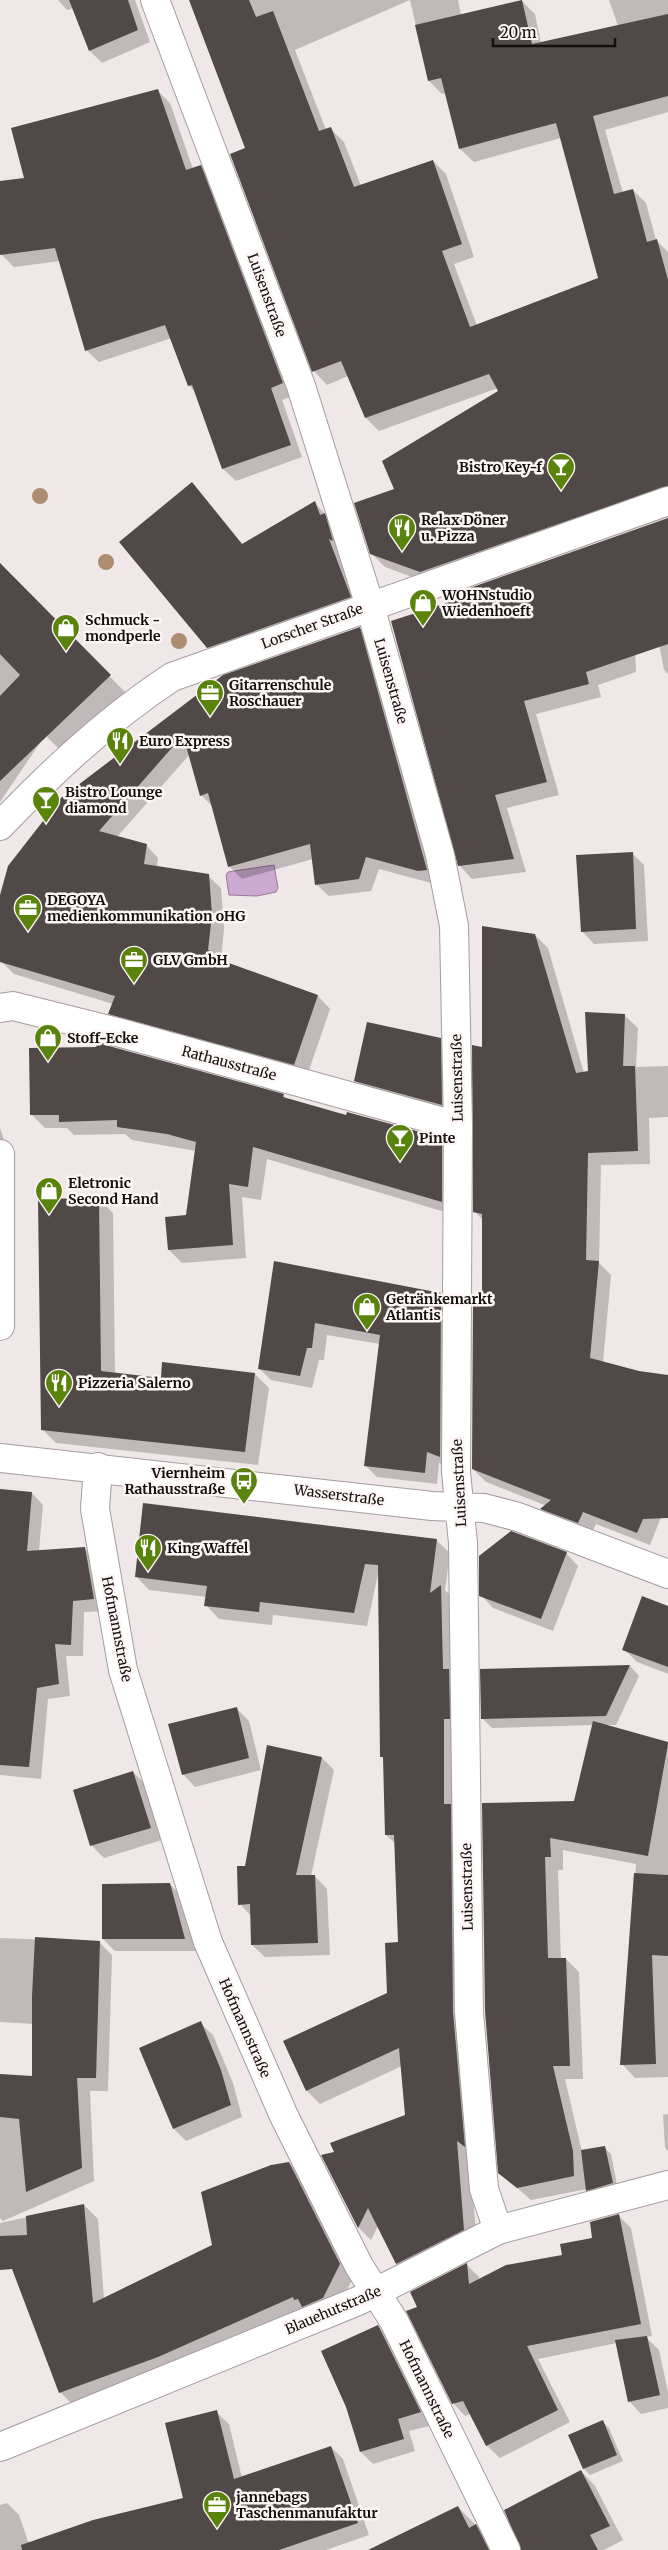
<svg xmlns="http://www.w3.org/2000/svg" width="668" height="2550" font-family="Merriweather,serif">
  <rect width="100%" height="100%" fill="#f0e7e8"/>
  <!-- water -->
  <path fill="#cca9d0" stroke="#947b96" d="M274,865L278,888L276,892L257,896L229,895L226,875L228,872Z"/>
  <!-- shadow -->
  <path fill="#0003" fill-rule="evenodd" d="M58,0H135L150,42L102,63L90,51L73,8L67,10Z
    M190,0H458L461,15L522,1L535,14L541,43L618,26L609,0H668V112L605,130L623,193L633,190L646,203L656,240L668,252V487L599,513L434,585L385,567L371,553L395,489L499,392L498,388L379,431L366,418L348,376L327,385L314,371L231,154L247,149ZM410,0L429,81L442,94L446,93L460,149L474,162L561,138L600,279L477,326L454,264L474,257L446,174L433,161L361,186L344,142L331,129L326,130L295,50Z
    M158,91L170,103L193,169L200,166L212,178L295,395L282,400L302,457L236,481L223,469L196,393L189,385L172,338L99,362L86,350L60,261L14,267L2,255L0,183L26,179Z
    M192,483L243,545L314,502L334,524L359,606L217,657L208,647Z
    M668,530V674L664,670L655,622L634,625L636,672L598,685L601,697L536,714L559,795L507,808L526,872L472,879L459,865L475,595L469,590Z
    M0,572L12,577L126,693L63,753L47,737L48,731L0,802Z
    M359,628L372,641L439,882L431,883L379,869L371,891L329,896L316,884L313,859L242,879L229,866L213,807L201,795L190,754L117,837L146,845L158,858L157,868L208,876L221,888L224,928L221,962L318,996L330,1009L307,1076L122,1026L110,1013L113,1004L14,974L1,961L0,900L61,798Z
    M632,853L644,865L648,941L594,944L582,931Z
    M535,935L548,948L584,1073L590,1072L624,1015L638,1028L636,1067L668,1066V1117L649,1118L650,1164L601,1165L599,1263L611,1275L603,1362L639,1372L668,1376V1500L650,1545L596,1524L591,1535L555,1522L542,1509L547,1506L486,1482L473,1469L483,1302V1220L474,1211L483,1049Z
    M440,1039L452,1051L454,1117L368,1093L355,1081Z
    M283,1095L287,1099L347,1116L442,1139L455,1153V1215L267,1159L261,1200L242,1197L246,1258L182,1263L169,1250L187,1217L196,1151L132,1140L125,1134L74,1135L67,1128H45L32,1115Z
    M0,1128L8,1152L0,1144Z
    M99,1199L113,1213L115,1374L162,1379L255,1374L269,1388L258,1465L56,1443L42,1429Z
    M275,1262L441,1294L453,1306L452,1469L439,1463L437,1484L377,1477L365,1465L380,1344L327,1335L324,1360H319L312,1388L271,1380L259,1368Z
    M0,1490L32,1493L43,1505L39,1551L84,1548L96,1560L105,1611L84,1612L83,1656H66L70,1696L48,1699L41,1779L0,1775Z
    M436,1540L450,1553L445,1590L454,1599L469,2152L477,2243L410,2277L397,2264L378,2226L371,2240L359,2228L323,2156L336,2153L407,2116L402,2066L320,2104L307,2091L285,2042L388,1993L399,1944L396,1844L386,1835L385,1760L381,1756L378,1574L367,1626L273,1615L272,1625L219,1619L206,1605L207,1597L149,1590L136,1576Z
    M566,1553L578,1566L553,1631L493,1608L481,1595Z
    M668,1607V1674L637,1662L624,1649Z
    M630,1666L639,1676L616,1725H605L668,1743V2077L635,2078L622,2064L636,1864L563,1850V1870H558L561,1959H566L579,1972L583,2079H565L582,2152L605,2148L611,2154L618,2190L593,2196L587,2189L531,2200L500,2173L483,1804L575,1802L594,1725L492,1728L482,1718V1670Z
    M236,1708L249,1721L261,1770L195,1787L183,1774Z
    M268,1747L322,1758L334,1770L311,1876H315L327,1889L330,1955L265,1957L252,1945L251,1916L240,1904Z
    M133,1772L145,1784L162,1840L104,1858L92,1846L74,1790Z
    M170,1884L182,1897L197,1951H115L103,1939Z
    M0,1938L99,1942L112,1955L108,2091H90L94,2181L3,2221L0,2218V2075L33,2077L34,2024L0,2022Z
    M200,2023L213,2035L233,2083L242,2117L186,2141L174,2129L140,2048Z
    M668,2114V2151L665,2148L663,2115Z
    M289,2163L303,2177L353,2278L337,2311L74,2406L60,2392L0,2235V2223L84,2205L98,2219L104,2299L213,2245Z
    M619,2216L631,2228L652,2336L646,2337L659,2350L668,2392V2408L641,2414L629,2401L617,2343L538,2359L570,2422L500,2458L487,2446L471,2414L465,2416L453,2403L419,2307L467,2265L479,2277V2280L564,2256L593,2239Z
    M378,2326L390,2338L433,2425L409,2431L415,2451L373,2464L361,2452L348,2406Z
    M216,2412L229,2424L242,2478L331,2447L343,2459L369,2535L326,2550H0V2505L7,2503L19,2515L29,2544L185,2499Z
    M603,2422L609,2428L623,2461L590,2475L584,2469Z
    M581,2471L595,2486L623,2540L604,2550H523Z
    M458,2507L490,2540L495,2550H422Z"/>
  <!-- building -->
  <path fill="#504948" d="M69,0H128L138,30L89,51Z
    M189,0H249L256,17L273,11L319,131L331,127L354,187L433,160L462,244L442,251L470,327L598,278L556,123L459,149L441,78L428,81L415,25L522,0L532,44L668,14V96L593,116L614,194L633,189L647,242L657,239L668,280V486L420,572L370,554L354,503L394,489L382,461L498,391L489,374L365,418L341,361L312,372L230,154L245,148Z
    M158,89L186,170L201,165L283,383L271,388L291,445L222,469L192,385L188,386L165,325L85,351L55,248L0,255V181L24,178L11,128Z
    M192,482L242,544L315,501L320,515L325,513L333,541L329,539L351,597L207,648L119,542Z
    M668,518V644L586,672L589,684L524,701L547,782L495,795L514,859L458,866L391,621L477,593L467,589Z
    M0,563L111,675L0,781V696L20,675L0,654Z
    M360,627L427,870L418,871L366,857L359,879L315,885L310,844L228,867L208,793L200,796L183,735L99,831L147,844L144,864L209,874L212,915L208,950L213,952L212,957L318,995L294,1065L108,1014L115,996L0,962V895L8,866L61,798L223,675Z
    M633,852L636,929L581,932L576,855Z
    M482,926L535,934L576,1073L588,1071L585,1012L625,1014L623,1066H635L638,1151L588,1153L586,1260L599,1261L590,1358L639,1371L668,1375V1518L643,1519L637,1533L583,1512L578,1523L540,1509L551,1500L472,1469L473,1299L482,1300V1214L473,1212L472,1045L482,1047Z
    M367,1022L441,1038L442,1105L354,1081Z
    M98,1043L284,1094L283,1097L346,1115L347,1112L442,1138V1202L253,1147L248,1187L229,1184L233,1245L168,1250L165,1217L186,1215L196,1142L167,1134L117,1127V1120L59,1122V1115H30L29,1048L96,1047Z
    M99,1198L101,1371L161,1378L162,1362L255,1373L245,1452L41,1430L38,1199Z
    M274,1261L441,1293L440,1457L427,1452L425,1473L364,1466L380,1335L315,1323L312,1348H307L300,1376L258,1369Z
    M0,1489L32,1492L27,1551L85,1547L94,1599L73,1601L71,1645L55,1644L59,1684L37,1688L29,1767L0,1765Z
    M143,1503L437,1539L430,1593L441,1585L443,1669H449L450,1719H444V1804H451L453,2012L465,2147L457,2141L464,2230L396,2264L368,2208L358,2228L321,2155L334,2152L330,2143L405,2115L399,2048L306,2091L283,2041L387,1993L385,1943L398,1942L394,1835H385L383,1757H380L378,1565L365,1564L354,1613L260,1602L259,1612L204,1606L207,1586L135,1577Z
    M511,1531L567,1552L541,1619L479,1596V1556Z
    M642,1596L668,1606V1667L622,1650Z
    M630,1665L606,1716L481,1719L480,1669Z
    M237,1707L249,1758L182,1775L168,1724Z
    M593,1721L668,1742V1744L648,1856L550,1838L551,1857H545L548,1958H566L570,2066H553L573,2151L574,2176L517,2188L498,2173L485,2011L482,1803L574,1801Z
    M267,1745L322,1757L296,1875H315L318,1943L251,1945L250,1904L238,1905L237,1866H245Z
    M133,1771L151,1828L90,1846L73,1790Z
    M634,1873L668,1875V1956L652,1955L656,2064L620,2065Z
    M170,1883L185,1939H102V1884Z
    M35,1937L100,1941L96,2078H77L82,2168L26,2192L19,2119L0,2117V2074L32,2076V1996Z
    M201,2021L221,2070L231,2105L173,2129L139,2048Z
    M605,2146L613,2183L586,2191L581,2150Z
    M289,2162L340,2264L323,2298L302,2307L298,2299L294,2300L293,2297L158,2357L59,2393L12,2269L0,2270V2236L27,2235L26,2216L84,2204L93,2303L212,2245L201,2192L271,2165Z
    M619,2214L641,2324L527,2346L558,2410L486,2446L463,2401L452,2404L406,2311L417,2307L410,2292L467,2263L469,2284L506,2265L562,2255L560,2244L592,2238L590,2222Z
    M378,2325L421,2412L398,2419L404,2439L360,2452L346,2407L321,2351Z
    M647,2336L660,2395L628,2402L615,2340Z
    M217,2410L234,2479L331,2446L358,2523L279,2550H22L21,2545L93,2520L183,2498L165,2423Z
    M603,2420L617,2455L583,2469L568,2435Z
    M581,2470L610,2526L590,2535L598,2550H521L504,2510Z
    M458,2506L469,2528L476,2524L489,2550H368Z"/>
  <g fill="none" stroke-linecap="round" stroke-linejoin="round">
    <defs>
      <path id="minor" d="M155,0L301,386L370,606L440,855L454,926L458,1126L456,1472L463,1543L469,2012L484,2189L498,2230
        M0,826C52,771 108,719 172,677L668,501
        M0,1008L13,1006L121,1033L458,1126
        M0,1154V1326
        M0,1458L432,1506L484,1508L518,1517L668,1574
        M98,1467L95,1509L123,1670L208,1942L284,2116L359,2266L394,2321L506,2550
        M0,2447L358,2301L498,2230L668,2185"/>
    </defs>
    <!-- minor casing -->
    <use href="#minor" stroke="#a59c9d" stroke-width="30"/>
    <!-- minor -->
    <use href="#minor" stroke="#fff" stroke-width="28"/>
  </g>
  <!-- trees -->
  <g fill="#ad8c70">
    <circle cx="40" cy="496" r="8"/>
    <circle cx="106" cy="562" r="8"/>
    <circle cx="179" cy="641" r="8"/>
  </g>
  <!-- icons -->
  <defs>
    <symbol id="bar-pin" viewBox="-11 -11 22 30"><path d="M0 17L-7.5 6A9.5 9.5 0 1 1 7.5 6Z" fill="#59830b" stroke="#fef5f5"/><path d="M-6-5H6L.8 .8V4.5H3.5V6h-7V4.5H-.8V.8Z" fill="#fff"/></symbol>
    <symbol id="restaurant-pin" viewBox="-11 -11 22 30"><path d="M0 17L-7.5 6A9.5 9.5 0 1 1 7.5 6Z" fill="#59830b" stroke="#fef5f5"/><path d="M-5-6h1v4h1v-4h1v4h1v-4h1v5L-1.5 .5V6h-2V.5L-5-1ZM5-6V6H3V1.5H1.5Q1.5-4 5-6Z" fill="#fff"/></symbol>
    <symbol id="shop-pin" viewBox="-11 -11 22 30"><path d="M0 17L-7.5 6A9.5 9.5 0 1 1 7.5 6Z" fill="#59830b" stroke="#fef5f5"/><path d="M-5-2.5h2.3a2.7 3.5 0 0 1 5.4 0H5L5.5 6h-11ZM-1.5-2.5h3a1.5 2.3 0 0 0-3 0Z" fill="#fff"/></symbol>
    <symbol id="office-pin" viewBox="-11 -11 22 30"><path d="M0 17L-7.5 6A9.5 9.5 0 1 1 7.5 6Z" fill="#59830b" stroke="#fef5f5"/><path d="M-6-3h4V-5.5h4V-3h4V5H-6ZM-1-4.5V-3h2v-1.5ZM-6 0V1H6V0Z" fill="#fff"/></symbol>
    <symbol id="bus-pin" viewBox="-11 -11 22 30"><path d="M0 17L-7.5 6A9.5 9.5 0 1 1 7.5 6Z" fill="#59830b" stroke="#fef5f5"/><path d="M-5-6H5V4H4V6H2V4H-2V6H-4V4H-5ZM-3.5-4V0h7V-4ZM-3.5 1.2v1.5H-2V1.2ZM2 1.2v1.5H3.5V1.2Z" fill="#fff"/></symbol>
  </defs>
  <g fill-rule="evenodd">
    <use href="#bar-pin" x="545" y="451" width="32" height="43"/>
    <use href="#restaurant-pin" x="386" y="512" width="32" height="43"/>
    <use href="#shop-pin" x="407" y="587" width="32" height="43"/>
    <use href="#shop-pin" x="50" y="612" width="32" height="43"/>
    <use href="#office-pin" x="194" y="677" width="32" height="43"/>
    <use href="#restaurant-pin" x="104" y="725" width="32" height="43"/>
    <use href="#bar-pin" x="30" y="784" width="32" height="43"/>
    <use href="#office-pin" x="12" y="892" width="32" height="43"/>
    <use href="#office-pin" x="118" y="944" width="32" height="43"/>
    <use href="#shop-pin" x="32" y="1022" width="32" height="43"/>
    <use href="#bar-pin" x="384" y="1122" width="32" height="43"/>
    <use href="#shop-pin" x="33" y="1175" width="32" height="43"/>
    <use href="#shop-pin" x="351" y="1291" width="32" height="43"/>
    <use href="#restaurant-pin" x="43" y="1367" width="32" height="43"/>
    <use href="#bus-pin" x="228" y="1465" width="32" height="43"/>
    <use href="#restaurant-pin" x="132" y="1532" width="32" height="43"/>
    <use href="#office-pin" x="201" y="2489" width="32" height="43"/>
  </g>
  <g text-anchor="middle" dominant-baseline="central" stroke-width="5" stroke-linejoin="round" paint-order="stroke">
    <!-- street labels -->
    <g font-size="14" fill="#131010" stroke="#fef5f5">
      <text transform="translate(267 295) rotate(70)">Luisenstraße</text>
      <text transform="translate(312 626) rotate(-20)">Lorscher Straße</text>
      <text transform="translate(391 681) rotate(74)">Luisenstraße</text>
      <text transform="translate(229 1063) rotate(15)">Rathausstraße</text>
      <text transform="translate(457 1078) rotate(-91)">Luisenstraße</text>
      <text transform="translate(459 1483) rotate(-93)">Luisenstraße</text>
      <text transform="translate(339 1495) rotate(7)">Wasserstraße</text>
      <text transform="translate(117 1629) rotate(79)">Hofmannstraße</text>
      <text transform="translate(467 1887) rotate(-91)">Luisenstraße</text>
      <text transform="translate(245 2028) rotate(66)">Hofmannstraße</text>
      <text transform="translate(333 2310) rotate(-23)">Blauehutstraße</text>
      <text transform="translate(427 2389) rotate(64)">Hofmannstraße</text>
    </g>
    <!-- poi labels -->
    <g font-size="14" font-weight="bold" fill="#131010" stroke="#fef5f5" text-anchor="start">
      <text x="542" y="467" text-anchor="end">Bistro Key-f</text>
      <text x="421" y="520">Relax Döner<tspan x="421" dy="16">u. Pizza</tspan></text>
      <text x="442" y="595">WOHNstudio<tspan x="442" dy="16">Wiedenhoeft</tspan></text>
      <text x="85" y="620">Schmuck -<tspan x="85" dy="16">mondperle</tspan></text>
      <text x="229" y="685">Gitarrenschule<tspan x="229" dy="16">Roschauer</tspan></text>
      <text x="139" y="741">Euro Express</text>
      <text x="65" y="792">Bistro Lounge<tspan x="65" dy="16">diamond</tspan></text>
      <text x="47" y="900">DEGOYA<tspan x="47" dy="16">medienkommunikation oHG</tspan></text>
      <text x="153" y="960">GLV GmbH</text>
      <text x="67" y="1038">Stoff-Ecke</text>
      <text x="419" y="1138">Pinte</text>
      <text x="68" y="1183">Eletronic<tspan x="68" dy="16">Second Hand</tspan></text>
      <text x="386" y="1299">Getränkemarkt<tspan x="386" dy="16">Atlantis</tspan></text>
      <text x="78" y="1383">Pizzeria Salerno</text>
      <text x="225" y="1473" text-anchor="end">Viernheim<tspan x="225" dy="16">Rathausstraße</tspan></text>
      <text x="167" y="1548">King Waffel</text>
      <text x="236" y="2497">jannebags<tspan x="236" dy="16">Taschenmanufaktur</tspan></text>
    </g>
  </g>
  <!-- scale -->
  <path d="M493 38v8h122v-8" fill="none" stroke="#131010" stroke-width="2.5"/>
  <text x="500" y="38" font-size="15" fill="#131010" stroke="#fef5f5" stroke-width="4" paint-order="stroke">20 m</text>
</svg>
